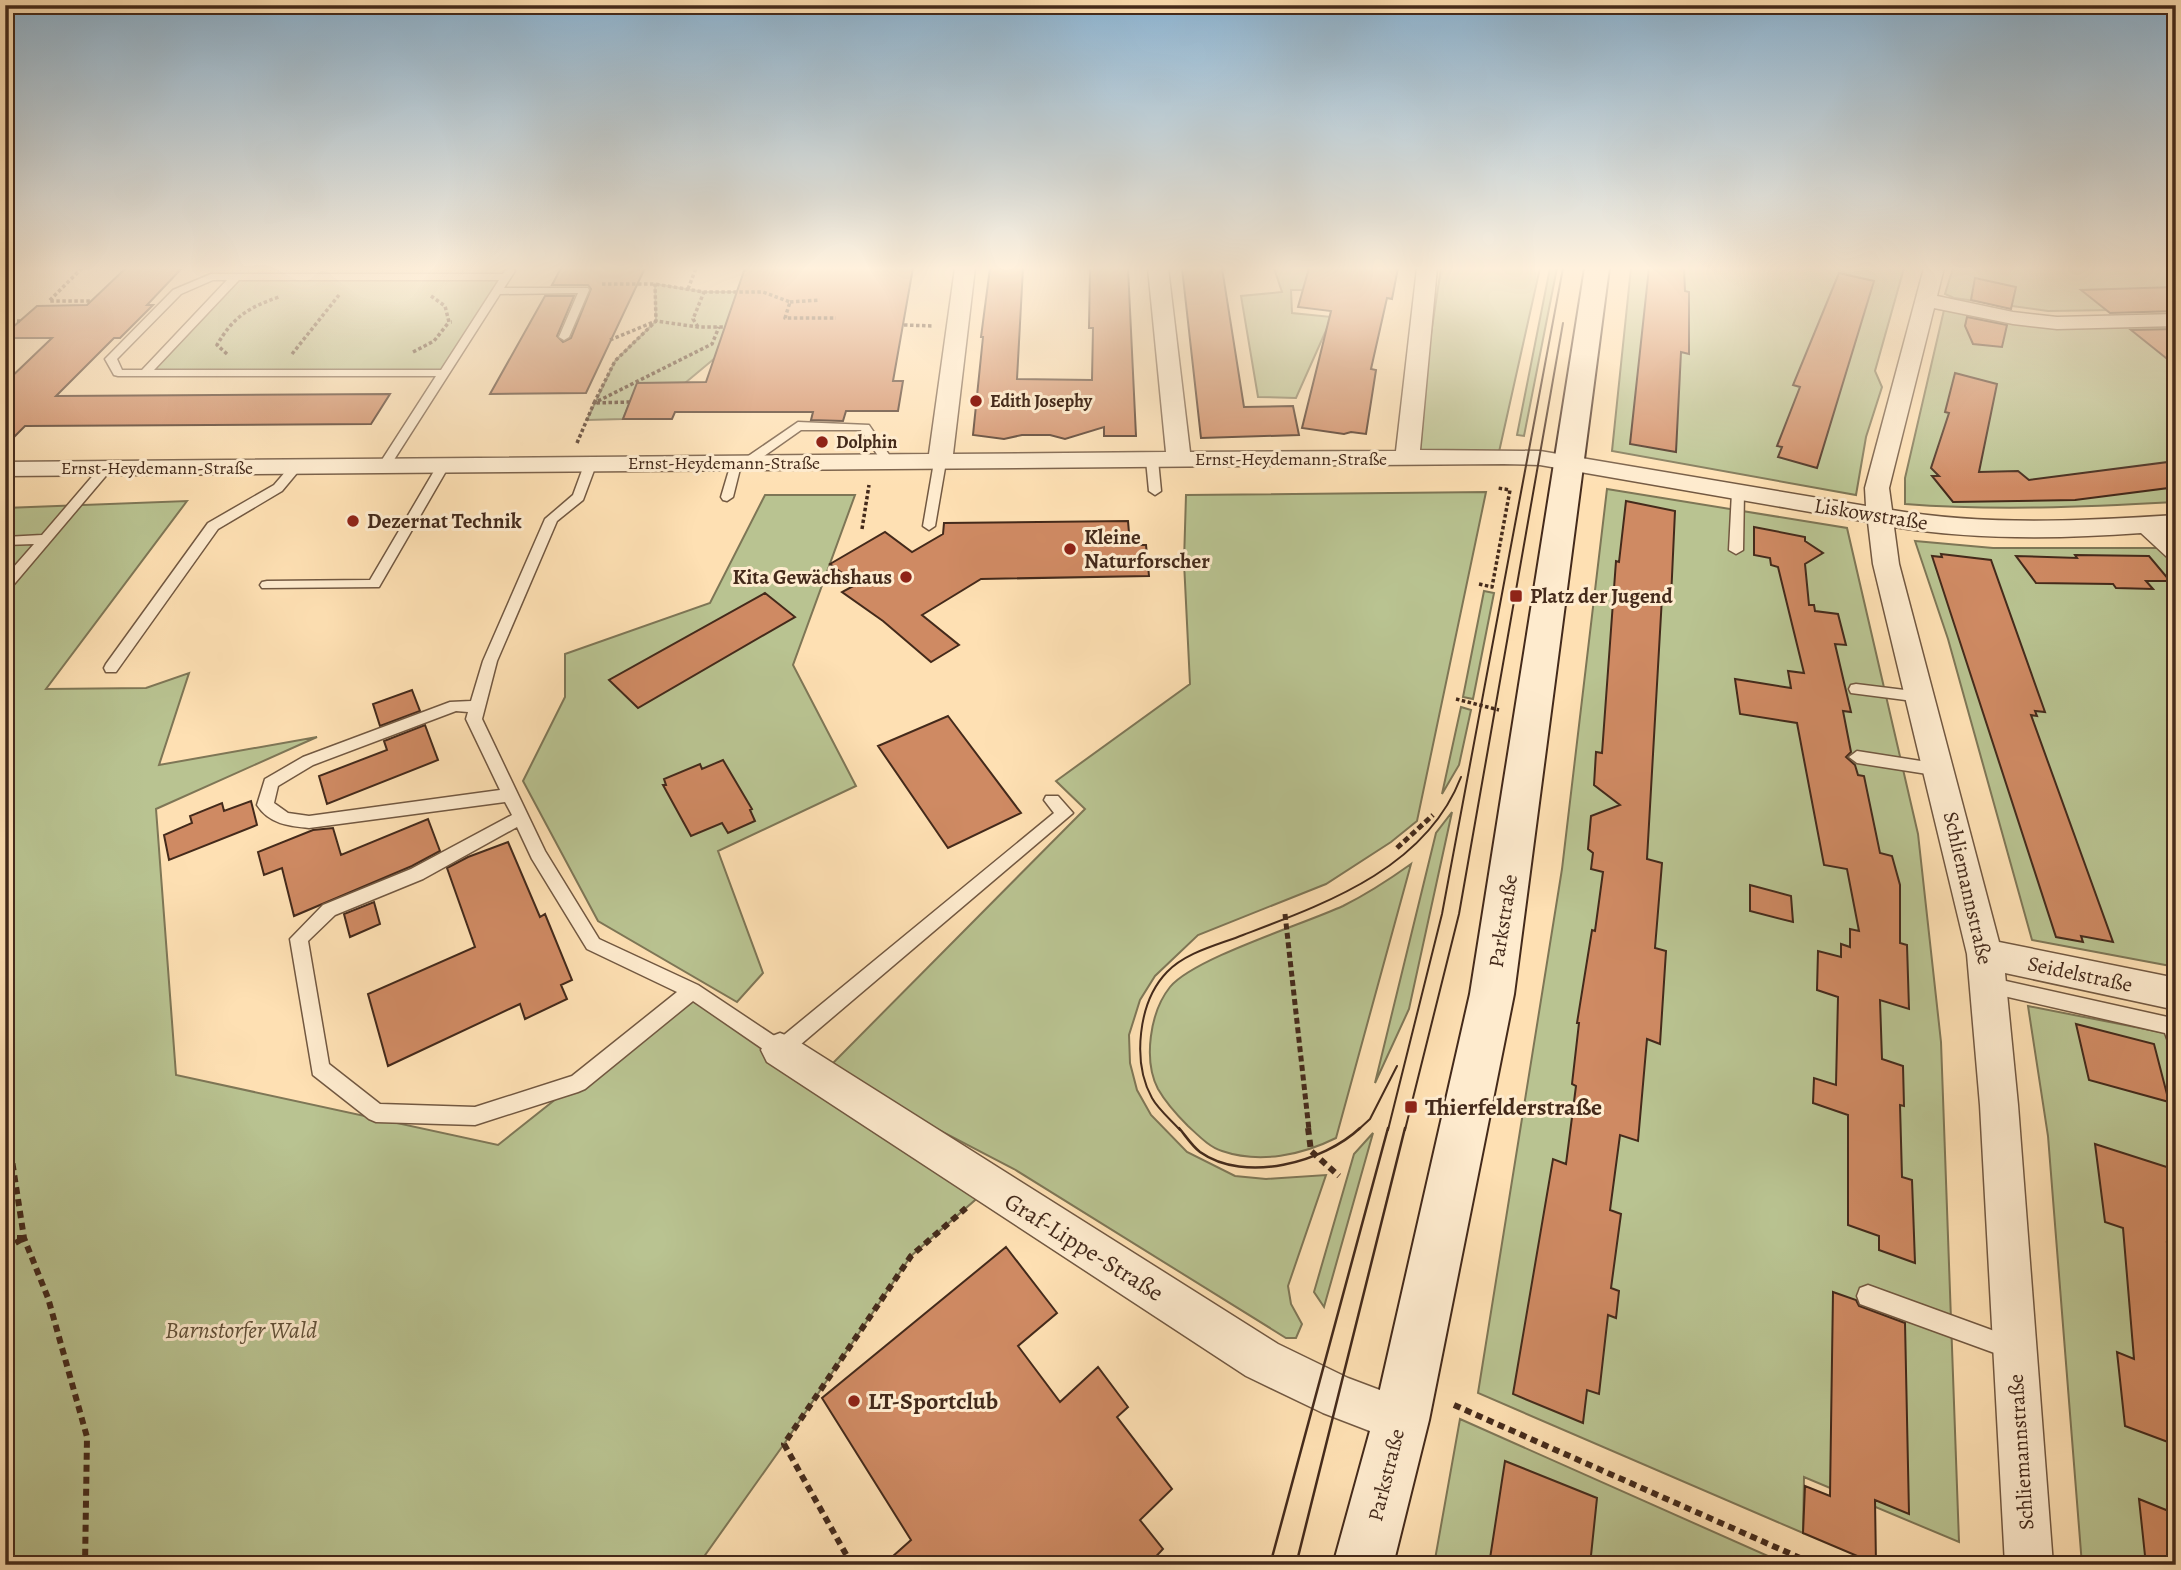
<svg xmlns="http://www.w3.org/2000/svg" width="2181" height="1570" font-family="Alegreya,serif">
  <rect width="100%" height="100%" fill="#fee0b3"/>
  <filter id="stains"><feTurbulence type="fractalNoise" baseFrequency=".00286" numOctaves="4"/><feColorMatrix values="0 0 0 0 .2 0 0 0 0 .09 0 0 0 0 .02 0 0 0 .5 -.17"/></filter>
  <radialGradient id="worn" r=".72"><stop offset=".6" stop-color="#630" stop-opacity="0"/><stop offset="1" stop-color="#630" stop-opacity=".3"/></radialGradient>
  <!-- green -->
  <path fill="#b9c391" stroke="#7e7656" stroke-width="2" d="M1274,268H1328L1318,290H1291L1292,313L1332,317L1296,398L1258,397L1241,296L1282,292Z
    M1441,268H1540L1499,452L1413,453Z
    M1550,268H1557L1524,436L1517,435Z
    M1631,268H1904L1875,371L1882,387L1866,437L1856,495L1612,451Z
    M1953,268H2176V309L2048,311L1954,298L1945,294Z
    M236,277H507L444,373H145Z
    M655,284L704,292H748L733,343L685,383H638L623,419L587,420L615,361L656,321Z
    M1944,310L2001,321L2061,328L2176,326V502C2085,507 1996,511 1905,504V478Z
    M1607,489L1847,528L1918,834L1941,1042L1959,1542L1804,1477L1803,1533L1478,1393L1562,869Z
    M1486,492L1417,821L1391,842L1326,884L1198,935L1155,976L1140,1000L1129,1035L1130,1063L1137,1090L1151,1115L1187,1152L1235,1176L1266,1179L1326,1175L1288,1286L1291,1304L1302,1324L1296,1338H1286L1014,1169L933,1127L830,1066L1085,809L1056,781L1190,684L1184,562L1186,495Z
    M765,495H855L793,665L856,786L718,851L763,973L737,1002L598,921L523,781L565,697V654L710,603Z
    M187,501L46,689L146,688L189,673L159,765L317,737L156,809L176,1075L498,1145L692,991L990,1187L911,1256L784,1444L698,1565H5V508Z
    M1915,541L1993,548H2158L2176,564V967L2032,940L1948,639Z
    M1484,591L1494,593L1473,699L1463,697Z
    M1461,707L1471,710L1459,765L1442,794Z
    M1452,812L1409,1009L1375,1083L1436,833Z
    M1411,864L1336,1138C1302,1155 1260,1164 1222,1151C1209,1147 1198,1135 1188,1126C1177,1115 1166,1103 1158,1089C1143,1060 1150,1012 1170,987C1194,958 1304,924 1343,906C1367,894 1390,879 1411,864Z
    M2028,1006L2176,1035V1565H2082L2048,1136Z
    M1373,1133L1324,1307L1314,1292L1354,1154Z
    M1460,1419L1788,1565H1434Z"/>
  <!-- building -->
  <path fill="#cf8a63" stroke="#442a1b" stroke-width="2" d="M126,268H182L147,305H153L120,338H114L56,396L390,394L371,424L25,426L5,446V383L52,338H5V334L37,306L87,305Z
    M561,268H645L586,393L490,394L545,296H574L557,336L563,342L571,338L591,289L588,285H552Z
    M745,268H913L893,381H903L898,411H846L843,421L811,420L813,412H675L672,419H623L637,383L706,382Z
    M990,268H1023L1017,379L1092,380L1093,328H1089L1090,268H1128L1136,436H1104V427L1065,439L1050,435H1022L1004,439L973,435L983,337H981Z
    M1182,268H1222L1244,407L1293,406L1299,435L1201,438Z
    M1309,268H1398L1392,299L1387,298L1371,369L1376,370L1366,434L1351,432L1344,434L1302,428L1331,311L1298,307Z
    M1649,268H1684L1685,291L1689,292V354L1681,352L1676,452L1630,444Z
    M1839,273L1874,281L1817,468L1778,457L1782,447L1777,446L1800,387L1793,385Z
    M1975,278L2016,287L2011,309L1971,300Z
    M2176,287V311L2110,313L2081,290Z
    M1967,317L2007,325L2002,347L1973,344L1965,326Z
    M2176,329V366L2131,330Z
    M1955,373L1997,384L1979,472L2018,471L2029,480L2176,461V487L2075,500L1953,502L1932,476H1939L1931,468L1949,413L1945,412Z
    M1626,501L1675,511L1671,598L1662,597L1647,859L1662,863L1655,948L1666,951L1660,1044L1647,1039L1638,1141L1620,1135L1610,1210L1621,1214L1611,1288L1619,1291L1616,1318L1608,1315L1599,1394L1587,1390L1583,1423L1513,1394L1553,1159L1566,1164L1576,1086L1572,1084L1579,1023H1577L1592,930L1595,931L1603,872L1591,869L1593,853L1588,849L1591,816L1620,805L1594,785L1596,752L1602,753L1616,561L1619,562Z
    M1128,521L1130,545H1146L1149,576L981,579L922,615L959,645L931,662L883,621L842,592L857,584L830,564L885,532L912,552L943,534L944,523Z
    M1754,527L1805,537V541L1823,553L1805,564L1809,605H1814L1815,611L1838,614L1846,645L1835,644L1851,712L1843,711L1851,752L1846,757L1855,765L1858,775L1864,776L1880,853L1892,856L1900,885V943L1907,945L1909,1009L1880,1000L1882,1059L1903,1066L1904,1106L1900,1105L1902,1177L1912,1180L1915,1263L1879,1250V1236L1848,1225V1115L1813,1103L1814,1078L1836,1085L1838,997L1817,990L1818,951L1841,957V944L1850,947V929L1859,931L1847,869L1824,865L1797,723L1740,714L1735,679L1791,688L1788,671L1804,673L1778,567L1771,565L1770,558L1754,555Z
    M1941,554L1991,560L2045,712L2035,711L2037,716L2031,715L2113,942L2081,936L2083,942L2056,937L1932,556L1942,557Z
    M2075,555L2149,556L2170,581H2146L2153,589L2116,588L2113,584L2036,583L2016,556L2077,558Z
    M765,593L795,617L638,708L609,680Z
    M412,690L420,711L380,726L373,704Z
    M948,716L1021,813L948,848L878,746Z
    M425,725L438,760L327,804L319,776L387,750L384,741Z
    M723,760L752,809L750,810L755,821L728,833L722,823L691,836L663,785H666L664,779L700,764L702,769Z
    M251,801L257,825L169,860L164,835L192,823L190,816L222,803L224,811Z
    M428,819L440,851L412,866L294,916L282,868L264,875L258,852L313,830L333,828L341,855Z
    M508,842L540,917L545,914L572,980L561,985L567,999L525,1019L520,1004L388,1066L368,994L475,947L447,868L468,857Z
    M1750,885L1791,896L1793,922L1750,911Z
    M374,902L380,924L350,937L344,914Z
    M2076,1024L2154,1044L2169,1102L2089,1080Z
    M2095,1144L2176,1170V1246L2167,1243L2176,1308V1445L2125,1426L2117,1352L2134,1359L2123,1228L2105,1222Z
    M1006,1247L1057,1313L1018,1346L1060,1402L1098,1367L1128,1407L1117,1417L1172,1489L1140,1520L1163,1549L1148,1565H883L911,1540L822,1398Z
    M1833,1292L1856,1300L1859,1306L1905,1323L1909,1514L1875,1500L1876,1564L1803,1533L1805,1486L1830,1496Z
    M1505,1461L1597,1498L1590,1565H1489Z
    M2139,1499L2176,1514V1565H2146Z"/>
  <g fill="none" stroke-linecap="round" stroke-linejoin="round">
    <defs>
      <path id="service" d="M512,268L515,271L504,288H588L589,290L569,337L564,340L559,337L578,293L500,294L390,466L384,470L378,466L436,376H118L114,375L105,359L173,290L211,274H503L506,269ZM213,280H227L142,370H122L117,359L181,294ZM239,280H499L441,370H154Z
        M798,422L869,425L894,462L892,465H884L861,430H801L750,466L741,465L733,497L727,501L723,500L721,497L732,460L741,461Z
        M1152,456L1158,460L1161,491L1155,495L1149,491L1146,460Z
        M940,458L946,462L935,526L929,530L923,526L934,462Z
        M590,461L596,465L583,500L557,521L497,661L482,719L545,851L599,939L698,985L779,1039L1054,813L1044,800L1046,796H1058L1073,813L787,1056L780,1059L773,1056L693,1001L585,1089L578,1092L475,1125L376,1122L369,1119L313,1075L290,939L323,905L411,869L512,815L505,802L309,828C289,826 269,824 257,805L265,779L303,757L450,702L471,701L483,661L545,519L573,495L584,465ZM456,711L468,712L466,719L500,790L309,816L288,813L274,803L278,786L313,765ZM517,827L532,859L587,949L677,992L572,1076L475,1107L380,1104L329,1064L308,941L335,915L423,879Z
        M443,462L449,466L379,587L262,588L260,585L262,582L267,581L370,580L437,466Z
        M296,463L302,467L282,491L218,529L116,672H106L104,668L106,664L208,523L274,485L292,464Z
        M106,464L110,465V471L10,589L5,590V577L34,544L5,545V537L42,535L102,465Z
        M1738,488L1744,492L1743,550L1736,554L1729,550L1732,492Z
        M1856,684L1921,692L1928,697L1921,702L1851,693L1849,689L1851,685Z
        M1857,751L1940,764L1948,770L1940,776L1857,763L1849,757Z
        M1988,977L2172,1018L2176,1019V1046L2169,1044L2165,1033L1982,991L1979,985L1982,979Z
        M1868,1285L2019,1340L2022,1348L2019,1356L2011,1359L1860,1304L1857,1296L1860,1288Z"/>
      <path id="minor" d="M955,268H975L953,454L1166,452L1148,268H1168L1190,452L1396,451L1417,268H1437L1420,450L1540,451L1866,506L1865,488L1924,268H1944L1937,296L2013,312L2057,317L2176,314V326L2057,329L2013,324L1934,308L1889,488L1892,510C1986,526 2082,521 2176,515V531H2170L2176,537V559L2167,557L2141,533C2060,539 1975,540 1894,527L1899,564L1999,942L2176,978V1010L2005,973L2018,1105L2053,1565H2005L1980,1105L1967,954L1873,564L1868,522L1540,465L1504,464L5,476V462L929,454Z
        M780,1033L793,1038L1278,1344L1348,1378L1417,1404L1424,1420L1417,1436L1401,1443L1323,1413L1246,1376L767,1062L761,1050L767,1038Z"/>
      <path id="secondary" d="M1585,268H1609L1514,994L1429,1420L1393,1565H1333L1373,1420L1470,994Z"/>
    </defs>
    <!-- service casing -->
    <use href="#service" stroke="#725841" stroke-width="3"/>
    <!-- minor casing -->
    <use href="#minor" stroke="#725841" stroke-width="3"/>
    <!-- secondary casing -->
    <use href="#secondary" stroke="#442a1b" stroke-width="4"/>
    <!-- path-far2 -->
    <path stroke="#442a1b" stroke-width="3.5" stroke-dasharray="3.5 2.5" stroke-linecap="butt" d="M82,268L49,301H91
      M602,284H655L704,292H763L790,302L785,318H836
      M688,289L696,268
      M431,296L445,306L449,322H452
      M790,302L820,300
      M5,321H20
      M904,325L933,326
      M698,327L693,319L704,292
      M610,340L656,321L655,284
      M413,352L434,341L449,322
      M227,354L217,345C233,317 249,307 279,297
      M292,354L339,295
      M630,402L594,403L615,361L656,321L698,327H725
      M577,443L594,403L712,344L719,327
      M862,529L869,485
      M1479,584L1492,587L1510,490L1498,488
      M1456,699L1499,710"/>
    <!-- path-far1 -->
    <path stroke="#442a1b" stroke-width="5" stroke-dasharray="6 3.5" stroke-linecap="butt" d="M1397,848L1433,815
      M1285,914L1309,1130
      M5,1114L7,1130"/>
    <!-- path -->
    <path stroke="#442a1b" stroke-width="6" stroke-dasharray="7 5" stroke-linecap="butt" d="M7,1128L24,1238L48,1298L87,1437L85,1565
      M1308,1128L1311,1151L1339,1176
      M5,1238H22
      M5,1249L24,1238
      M1454,1405L1816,1565
      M852,1565L784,1444L911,1256L966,1208"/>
    <!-- service -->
    <use href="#service" fill="#feebce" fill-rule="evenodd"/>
    <!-- minor -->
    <use href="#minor" fill="#feebce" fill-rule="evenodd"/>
    <!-- secondary -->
    <use href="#secondary" fill="#feebce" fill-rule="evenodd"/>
    <!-- tram-far1 -->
    <path stroke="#442a1b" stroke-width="2" d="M1180,1130C1171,1120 1158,1109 1152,1098C1132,1062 1138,1002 1167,972C1186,952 1218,945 1243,935C1327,903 1426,868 1461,777
      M1358,1130L1370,1119L1397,1066
      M1388,1130L1442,914L1563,268
      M1405,1130L1459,914L1563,323"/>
    <!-- tram -->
    <path stroke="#442a1b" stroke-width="2.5" d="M1179,1128C1185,1135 1192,1146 1200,1152C1245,1184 1324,1162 1360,1128
      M1270,1565L1388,1128
      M1296,1565L1405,1128"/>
  </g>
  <!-- sky -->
  <linearGradient id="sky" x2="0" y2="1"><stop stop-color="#8db6d5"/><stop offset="0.55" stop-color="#fff1dd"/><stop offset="1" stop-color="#fff1dd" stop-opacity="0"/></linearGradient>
  <rect width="2181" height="488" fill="url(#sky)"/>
  <!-- markers -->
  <g fill="#8f2418" stroke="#feebce" stroke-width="2.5">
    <circle cx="976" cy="401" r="7"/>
    <circle cx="822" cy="442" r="7"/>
    <circle cx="353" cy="521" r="7"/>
    <circle cx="1070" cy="549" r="7"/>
    <circle cx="906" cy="577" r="7"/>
    <rect x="1509" y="589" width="14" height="14" rx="3.5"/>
    <rect x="1404" y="1100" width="14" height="14" rx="3.5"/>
    <circle cx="854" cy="1401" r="7"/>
  </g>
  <g text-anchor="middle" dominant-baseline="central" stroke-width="6" stroke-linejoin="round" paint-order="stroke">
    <!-- far-poi labels -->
    <g font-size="18" font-weight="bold" fill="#442a1b" stroke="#feebce" text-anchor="start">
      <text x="990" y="401">Edith Josephy</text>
      <text x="836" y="442">Dolphin</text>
    </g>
    <!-- far-street labels -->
    <g font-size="18" fill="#442a1b" stroke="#feebce">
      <text x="1291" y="459">Ernst-Heydemann-Straße</text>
      <text x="724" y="463">Ernst-Heydemann-Straße</text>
      <text x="157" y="468">Ernst-Heydemann-Straße</text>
    </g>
    <!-- street labels -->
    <g font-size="21" fill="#442a1b" stroke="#feebce">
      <text transform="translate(1871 514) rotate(9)">Liskowstraße</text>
      <text transform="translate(1968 888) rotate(77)">Schliemannstraße</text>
      <text transform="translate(1503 921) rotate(-81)">Parkstraße</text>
      <text transform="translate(2080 974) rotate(12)">Seidelstraße</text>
      <text transform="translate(2021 1452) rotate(-94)">Schliemannstraße</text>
      <text transform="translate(1386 1475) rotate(-76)">Parkstraße</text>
    </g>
    <!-- poi labels -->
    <g font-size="21" font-weight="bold" fill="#442a1b" stroke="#feebce" text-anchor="start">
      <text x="367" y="521">Dezernat Technik</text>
      <text x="1084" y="537">Kleine<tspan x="1084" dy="24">Naturforscher</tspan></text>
      <text x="892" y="577" text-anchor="end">Kita Gewächshaus</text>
      <text x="1530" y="596">Platz der Jugend</text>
    </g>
    <!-- near-poi labels -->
    <g font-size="24" font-weight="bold" fill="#442a1b" stroke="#feebce" text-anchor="start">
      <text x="1425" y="1107">Thierfelderstraße</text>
      <text x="868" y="1401">LT-Sportclub</text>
    </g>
    <!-- near-street labels -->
    <g font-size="24" fill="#442a1b" stroke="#feebce">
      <text transform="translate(1084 1247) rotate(32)">Graf-Lippe-Straße</text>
    </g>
    <!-- near-park labels -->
    <g font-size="24" font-style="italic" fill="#615038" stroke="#feebce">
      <text x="241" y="1330">Barnstorfer Wald</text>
    </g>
  </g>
  <!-- margin -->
  <rect width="2181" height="1570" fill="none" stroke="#fee0b3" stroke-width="28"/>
  <rect x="7" y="7" width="2167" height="1556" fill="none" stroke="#442a1b" stroke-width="3.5"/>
  <rect x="14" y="14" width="2153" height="1542" fill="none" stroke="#442a1b" stroke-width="2"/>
  <rect width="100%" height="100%" filter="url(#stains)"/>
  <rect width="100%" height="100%" fill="url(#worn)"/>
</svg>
